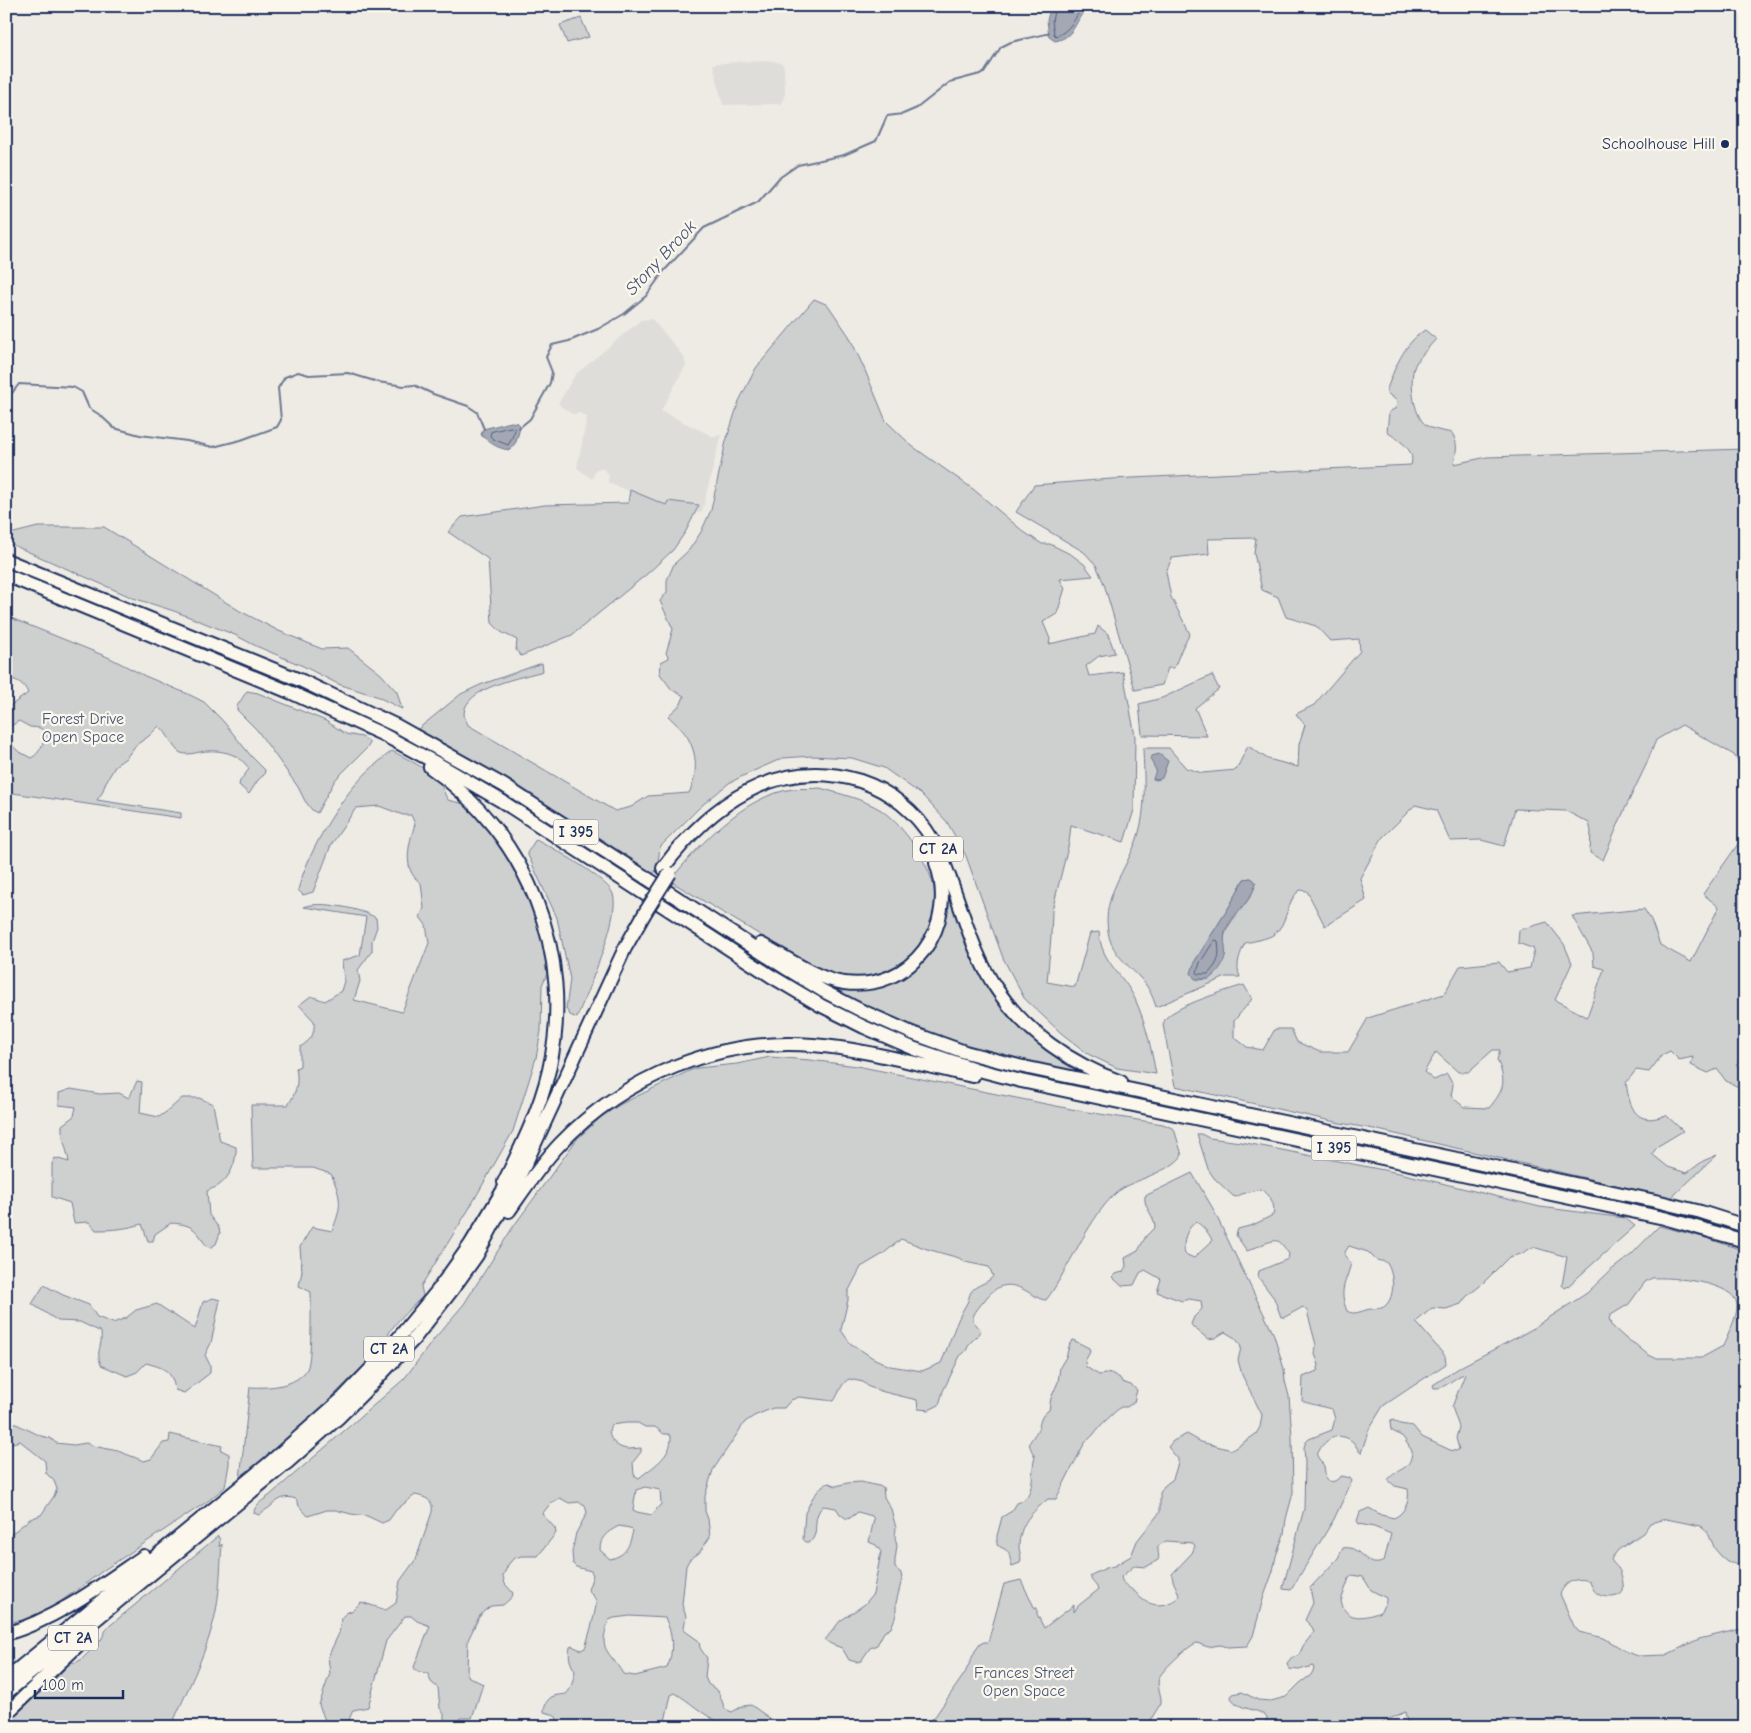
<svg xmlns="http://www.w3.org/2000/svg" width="1751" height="1733" font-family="'Comic Neue',sans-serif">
  <rect width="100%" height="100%" fill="#eeebe4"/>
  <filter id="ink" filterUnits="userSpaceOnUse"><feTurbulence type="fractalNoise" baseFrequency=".02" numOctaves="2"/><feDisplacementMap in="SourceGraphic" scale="10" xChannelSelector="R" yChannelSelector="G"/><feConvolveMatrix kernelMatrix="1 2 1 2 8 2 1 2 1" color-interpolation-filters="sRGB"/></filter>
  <g filter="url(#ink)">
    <!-- built -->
    <path fill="#deddda" d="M772,61L782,63L784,68L785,94L781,104L723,105L713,64L737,62Z
      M652,319L684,357L686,365L661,411L714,437L721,435L702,512L696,513L699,505L668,501L666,505L608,483L609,475L604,469H596L592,479L577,468L587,417L580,413L572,414L558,404L575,375L641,320Z"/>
    <!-- green -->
    <path fill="#cecfcf" stroke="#747f96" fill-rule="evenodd" d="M581,18L589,37L567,43L560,25Z
      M814,299L828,305L849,336L864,368L886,421L912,446L973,489L1024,532L1042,544H1050L1072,555L1084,564L1093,576L1060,579L1065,588L1057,614L1043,622L1050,639L1049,644L1095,634L1098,626L1108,634L1115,653L1099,656L1086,666L1089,676L1123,672L1135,736L1134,810L1124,842L1071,825L1069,843L1052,911L1051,937L1047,982L1075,987L1090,933L1099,932C1101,963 1123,973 1135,999C1146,1023 1151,1048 1156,1074L1117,1068L1088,1054L1061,1033L1024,998L1003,958L966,856L947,822L922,795L884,768L852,758L812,756L783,758L749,773L729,783L700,807L660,847L657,869L653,874L635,861L511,782L418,729L461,694L480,685L542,663L543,671C524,677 464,687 464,714C464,717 467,722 468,725L615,811L631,807L648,796L689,793C697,777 698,757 689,740C685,731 675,723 668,716L681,704L684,696L672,690L660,674L661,662L669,658L666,653L673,629L660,601L667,592V580L674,564L689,550L701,532L711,510L726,441L739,401L756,368Z
      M1425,330L1436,339C1430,346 1422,354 1416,363C1408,376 1413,416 1426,425C1433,430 1443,431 1452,433C1459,444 1456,452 1454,464L1487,457L1745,449V773L1734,755L1682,725L1656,740L1646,765L1624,811L1603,860L1590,853L1591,831L1589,823L1566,811L1515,809L1504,846L1481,840L1450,841L1436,810L1415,805L1382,838L1360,878L1366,900L1325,926L1307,891L1300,890C1285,901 1289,924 1273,935C1266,939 1254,941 1245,943C1240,954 1235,965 1240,977H1226L1156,1007C1153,997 1149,988 1142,980C1128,964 1111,954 1108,931C1102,897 1126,870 1137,839C1147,809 1144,779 1143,748H1169L1186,768L1202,773L1236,770L1248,746L1268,759L1298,767L1299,744L1305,725L1296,714L1314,705L1360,651L1359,639L1330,641L1316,626L1286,617L1278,597L1262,590L1254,553L1256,538L1208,539L1209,554L1172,558L1166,572L1171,597L1190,634L1182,648L1174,668H1168L1162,685L1135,690L1104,584L1096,565L1084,552L1016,512L1034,485L1111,479L1411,465C1416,449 1398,440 1387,432L1389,412L1396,408L1397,401L1386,392C1394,369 1404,343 1425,330ZM1251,878L1256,882C1250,911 1216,922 1225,955L1209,979L1198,980L1195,961L1229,907L1244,879Z
      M630,490L666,505L668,501L699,505L686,531L673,550L647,574L572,635L521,656L516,650L517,640L501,632L492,623L488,559L448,532L462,517L545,505L628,503Z
      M38,527H104L240,611L279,631L322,649L348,648L381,674L397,692L402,709L376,696L338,684L303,666L256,646L235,635L174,611L133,598L6,542V535Z
      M6,616L110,658L145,676L188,694L204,702L223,721L251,756L265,770L264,775L258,780L249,794L239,785L240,781L249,769C241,755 224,750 208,751C199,751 190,756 181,753C173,750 168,732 159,726L149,736L136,745L126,758L116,765L106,782L102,793L97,800L181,813V818L6,792V740L18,751L31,758C41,753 43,743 46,733L40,728L30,727L19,721L6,729V709L28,693C24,683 16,679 6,678Z
      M1212,675L1219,689L1195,708L1207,736L1142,735L1139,704L1162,698Z
      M247,691L258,693L326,721L346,734L362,737L369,741V745L367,748L335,780L317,813L312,810L305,801L298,787L257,730L237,710V706Z
      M392,751C406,758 430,770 439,782C443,787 444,794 448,800L464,804L474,811L495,837L519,872L543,936L548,972L542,985L541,1031L536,1058L513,1131L469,1209L421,1286L423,1296C414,1305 395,1322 389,1333C387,1338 386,1342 382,1347L315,1414L248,1475L240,1479L250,1387C269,1388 296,1387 307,1369C312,1361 311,1305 311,1292L299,1286L302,1271L300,1247L312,1227L332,1231C342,1206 342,1199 331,1174L313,1168H253L251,1105H288C296,1093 299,1083 296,1068L300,1066V1047C311,1040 315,1035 314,1021L299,1005L311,996L325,1001L341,991L344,981L342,961L360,955L366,917L304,907C319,900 363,909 376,918L377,927L372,941V951L358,970L360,981L354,1000L402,1012L429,943L426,925L420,917L424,908L421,883C401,870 409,843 415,824L411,815H403L379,806L356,808L331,845L313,892L303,895L298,890C307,856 332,812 355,785C366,772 379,761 392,751Z
      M820,788C841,794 863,799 881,810C894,819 907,834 915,847C924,861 934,878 935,896C937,941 900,979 854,978C849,978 844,979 839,977C832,975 824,972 817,969L670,881C698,845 745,795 793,789C802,788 812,789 820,788Z
      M1745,834V1056L1736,1064L1745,1075V1090L1726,1081L1717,1069L1708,1073L1691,1065L1693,1057L1679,1060L1670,1051L1662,1055L1649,1072L1636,1070L1626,1083C1630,1109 1636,1127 1666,1115L1683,1131L1658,1146L1652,1154L1668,1167L1687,1173L1703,1161L1717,1155L1671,1198L1374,1129L1340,1123L1175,1086L1163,1025C1164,1023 1164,1020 1166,1018C1176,1006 1227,990 1244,985L1252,999L1234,1021V1037L1247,1047L1263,1050L1275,1029H1291L1297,1042L1320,1052H1348L1368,1018L1444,994L1460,966L1499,962L1507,972L1530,968L1534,949L1518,943L1519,930L1547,922L1564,944L1572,963L1555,1000L1587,1017L1604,969L1594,966L1593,953L1572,916L1644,909L1651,920L1660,945L1691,962L1719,907L1703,894ZM1493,1050H1500L1497,1060C1507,1082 1504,1090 1489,1108L1464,1107L1451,1096L1453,1085L1447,1074L1434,1080L1424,1072L1436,1052L1458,1072H1468Z
      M536,839C552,847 608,879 613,894C621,918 586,992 577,1018L570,1015L566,1009L570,979L557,918L527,853Z
      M950,889L966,945L977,970L996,996L1080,1070L1077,1072C1046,1066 1015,1060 984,1051C927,1035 873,1012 822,983L839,987L916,964L945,891Z
      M770,1057L810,1060L857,1066L1081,1111L1163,1124L1174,1129L1182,1155C1174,1171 1131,1180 1116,1193C1096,1210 1075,1253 1061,1277C1056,1285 1052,1293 1046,1300C1039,1300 1035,1295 1028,1292C1010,1281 997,1283 984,1301C980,1306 975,1311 973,1317V1321L981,1330L977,1336L969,1344L966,1351L960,1356L943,1391L939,1405L929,1410L918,1409L917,1400L884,1392L869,1387L863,1382L849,1379C841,1383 839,1394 834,1401L799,1397L791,1400L784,1408H773L754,1416L745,1422L713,1470L705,1496V1511L708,1519L710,1537L699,1553L689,1560L686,1566L682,1605L686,1616L684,1627L685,1631L699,1641L700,1648L707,1658L705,1677L708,1684L718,1691L725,1709L732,1712L743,1706L751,1705L782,1727C761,1727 736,1730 717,1721C702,1714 689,1701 675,1693L671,1695L665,1721L666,1727H656L655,1725C649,1722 638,1721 634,1727H555L557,1718L552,1714L544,1712C544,1703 549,1696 558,1695C559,1695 565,1694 566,1694C571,1691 574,1676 575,1671C570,1663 568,1657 570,1647L572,1646L581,1650L585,1648C587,1642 598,1605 596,1600C594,1596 590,1594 588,1590L593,1575L591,1571L576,1567L573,1564L572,1552L576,1533L587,1513L585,1505L579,1502L569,1503L560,1498L551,1503L542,1514L555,1528L556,1533L538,1556H521L513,1559L508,1565L503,1576L505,1584L513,1593L512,1597L503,1605L491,1606L484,1611L479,1617L468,1640L467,1673L469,1677L483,1684L472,1718H460L456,1727H444V1714L440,1708L438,1688L431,1682L428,1674C423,1671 416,1674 414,1667L430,1626L417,1621L411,1616H405L386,1641L368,1707L353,1710L346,1727H326V1723L319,1705L330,1673L328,1657L339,1633L341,1618L346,1613L353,1610L361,1602L386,1610L396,1603L400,1581L416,1559L432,1512C434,1500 426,1497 415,1495L396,1510L389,1520L382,1523L367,1516L351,1514L336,1510H327L308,1516L299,1506L296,1499C284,1495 279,1499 270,1507C266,1510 263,1511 259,1515L254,1513C254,1505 263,1500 269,1496L404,1379L434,1339L464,1304L513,1227L577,1139L601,1117L621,1104L689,1071L697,1068L737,1064ZM901,1239L927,1249L959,1258L965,1262L989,1267L993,1276C988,1284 976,1284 971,1292C969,1295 969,1299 967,1303C955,1322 950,1343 941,1363L922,1371L890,1366L873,1358L850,1343L841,1330L848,1300V1292L861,1267L883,1254ZM626,1423H638L645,1427H655L664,1434H668L671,1436C672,1457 652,1467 639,1478L634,1475L633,1462L641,1452V1448C637,1448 633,1449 629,1449C616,1449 605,1436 611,1425ZM645,1487L660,1490L661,1504L652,1515L637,1512L633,1510L636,1490ZM619,1526L630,1528L633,1531C629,1546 627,1555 610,1559L600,1550C600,1537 607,1532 619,1526ZM630,1616L665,1618C673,1633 674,1652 667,1668L635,1676L623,1674C609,1649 597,1652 609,1620L614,1618Z
      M137,1081L142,1082L140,1113L159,1117L169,1110L182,1098H199L213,1104L220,1141L236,1147C237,1161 230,1178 218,1186C215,1188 210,1189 207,1191L209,1215L219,1228L220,1233L216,1244L210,1248C204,1244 203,1241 200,1236C192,1225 184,1224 171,1223L155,1234L153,1241H148L142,1224C126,1229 112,1230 96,1230L89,1222L74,1223L70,1203L52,1197V1164L55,1158L69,1162C67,1149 61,1137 62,1125L74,1116L76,1107L59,1105V1093L71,1089L100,1094L119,1093L129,1098Z
      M1197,1134H1201L1209,1138L1241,1142L1404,1174L1540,1207L1625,1218L1635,1226L1567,1287L1565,1288L1562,1285L1567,1257L1533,1247L1521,1254L1509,1257L1480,1286L1466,1297L1461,1304L1446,1309L1432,1308L1416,1322L1445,1356L1446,1364L1383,1406L1369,1429L1361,1453C1358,1451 1357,1447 1354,1443C1340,1429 1322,1439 1317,1456L1324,1466L1326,1479C1334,1485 1336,1479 1342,1476L1350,1478L1352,1481L1334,1519L1291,1590L1283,1589V1587L1304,1509L1305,1462L1304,1447L1306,1442L1309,1439L1332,1430L1335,1419L1332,1409C1326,1408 1304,1402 1302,1401L1303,1377L1317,1371L1319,1365L1315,1354L1316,1345L1307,1311L1303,1307L1285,1317H1281L1274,1298L1258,1277L1259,1271L1288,1259L1289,1254C1286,1250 1282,1243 1278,1241C1270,1239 1254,1249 1247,1251L1236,1235L1238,1229L1253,1225L1273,1215C1276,1205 1270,1194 1261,1189L1242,1194L1236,1197L1233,1196L1214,1178L1208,1169ZM1349,1246L1368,1252L1376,1260L1386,1262C1394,1272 1396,1297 1385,1306C1381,1310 1371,1308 1366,1310C1359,1312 1353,1315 1347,1311C1338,1289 1346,1284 1351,1263L1345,1256V1252Z
      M1192,1173L1212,1207L1274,1335L1284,1369L1285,1381L1289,1396L1292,1436L1293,1493L1286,1519L1284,1534L1276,1556L1273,1571L1263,1599L1253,1636L1247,1646L1228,1647L1220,1645L1208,1647L1197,1643C1190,1644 1161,1671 1159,1678C1156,1686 1162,1695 1161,1703L1146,1727H924L936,1715L965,1673L975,1651L980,1644L984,1642H988L1004,1584L1021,1580L1034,1607L1037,1608V1614L1044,1628L1074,1605V1612L1078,1606L1098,1590C1097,1584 1089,1581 1091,1575L1106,1568L1114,1566L1131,1556L1137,1541L1160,1512V1493L1164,1486L1173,1479L1178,1463V1459L1168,1447L1173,1441L1187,1434L1201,1442L1232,1450L1256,1434L1260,1427L1262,1415L1242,1375L1238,1360L1241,1348L1240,1344L1235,1338L1225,1332L1215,1338L1208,1339L1193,1327L1191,1324L1194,1317L1202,1309L1201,1301L1189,1299L1182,1301L1157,1292L1161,1279L1145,1270L1140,1273L1134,1285L1122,1286L1112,1277L1115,1274L1123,1272L1126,1266L1125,1258L1138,1251L1146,1236L1155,1227C1155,1216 1143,1207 1145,1196ZM1196,1222C1201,1224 1211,1235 1212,1241L1194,1258L1185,1254C1182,1243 1186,1228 1196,1222ZM1166,1541L1193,1543L1195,1546L1192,1553L1172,1574C1172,1583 1178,1588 1179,1597C1168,1606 1154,1608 1142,1599C1139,1597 1137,1593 1134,1591C1127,1586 1123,1585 1121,1577L1134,1566L1146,1567L1158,1560C1160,1556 1157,1551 1158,1546Z
      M1659,1226L1703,1237L1745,1251V1568L1727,1561L1721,1556L1715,1549L1707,1531L1701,1526L1666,1519L1650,1523L1643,1533L1618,1550L1611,1559C1613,1564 1615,1564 1618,1568C1622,1573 1624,1586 1623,1591C1620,1599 1603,1598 1598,1594C1593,1591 1592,1586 1590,1581C1576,1577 1566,1581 1560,1594L1574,1626L1579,1632L1604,1638L1627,1652L1638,1656L1666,1655L1699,1639L1745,1628V1727H1408L1405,1712L1385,1721L1379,1727H1264L1267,1718C1260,1707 1240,1712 1231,1698L1232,1694L1242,1692L1258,1700L1271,1701L1286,1697L1300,1683L1311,1675L1314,1669L1313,1666L1299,1670L1289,1669L1287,1664L1292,1658L1299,1655L1303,1646L1314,1632L1312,1627L1305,1620L1313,1603L1310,1588L1338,1558L1343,1548C1361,1544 1366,1571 1384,1561L1391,1534L1374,1527L1359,1524L1357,1521L1360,1512L1369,1508L1381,1515L1394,1518C1405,1513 1410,1501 1408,1489L1395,1486L1388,1480C1397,1467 1411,1472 1412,1451L1403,1437L1391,1430L1390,1422L1393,1420L1400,1424L1413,1426L1422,1437L1450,1450L1456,1451L1459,1449L1456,1438L1459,1427L1452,1407L1465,1374C1454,1376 1447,1389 1434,1388L1433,1385L1462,1366L1527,1332L1587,1293L1610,1271L1631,1255ZM1652,1278C1670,1277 1735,1281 1737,1305C1738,1315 1727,1337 1723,1346L1701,1358H1655L1647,1354L1635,1344L1625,1338L1611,1325L1609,1318L1611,1315L1629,1304L1645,1282ZM1353,1575L1363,1577L1371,1590L1386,1598V1602L1380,1612C1365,1618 1345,1622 1341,1601L1349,1578Z
      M44,1285L63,1295L89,1305L97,1317L113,1323L126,1318L136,1310L157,1304L195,1329L203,1302L213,1298L220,1300L211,1343L205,1355L210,1365V1373L184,1393L175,1390C172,1370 164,1368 146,1363L137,1372L127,1376L101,1365C95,1349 103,1348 101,1332L80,1322L58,1321L32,1304Z
      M1073,1340L1089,1348L1090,1352L1085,1361L1086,1367L1099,1375L1111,1373L1120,1378L1122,1382L1131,1385L1137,1390L1134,1402L1127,1407H1121L1116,1411L1101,1425L1093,1435L1084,1444L1056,1499H1048C1031,1513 1019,1524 1019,1548C1020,1554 1022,1557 1020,1563L1012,1566C1007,1549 1013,1554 997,1545V1536L1002,1517L1012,1511L1017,1503C1037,1497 1030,1472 1035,1457C1026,1440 1029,1445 1037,1431C1042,1421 1038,1418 1049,1410L1051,1398L1058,1382L1060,1367L1066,1357L1070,1343Z
      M12,1422L41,1436L50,1438L56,1443L74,1445L86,1443L93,1446L118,1451L144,1461L151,1459L163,1443L169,1442L170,1434L222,1446L221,1450L229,1454V1464L225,1487L208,1501L104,1570L56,1605L27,1620L6,1622V1538L30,1519L41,1515L54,1496L57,1489L54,1481L46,1473L45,1461L20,1441L12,1443L6,1449V1423Z
      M861,1482L883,1487L884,1497L891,1509L896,1528L895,1537L897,1546L895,1560V1568L901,1573L902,1579L896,1603V1615L891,1628L884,1632L877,1645L870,1648L861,1661L856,1662L849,1660L842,1648L831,1644L825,1640L840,1621L865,1604L873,1594L881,1552L876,1545L869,1542L874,1519L872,1516L858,1512L850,1518L847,1519L840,1514L836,1508L823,1506C810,1520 821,1532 810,1542H806L803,1539L805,1513L813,1497L823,1485L829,1483L836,1486L847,1483Z
      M218,1536L220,1540L219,1547L222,1544C220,1570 220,1596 214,1620C205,1657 186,1692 171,1727H128L127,1722L126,1727H6V1724L57,1677L70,1663L77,1662L82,1659L101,1640L107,1628Z"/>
    <!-- water -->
    <path fill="#a3a8b4" stroke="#6d7892" d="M1051,6H1090C1075,15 1078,37 1055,41L1049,37L1047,20Z
      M511,422L518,423L520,428L516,442L510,450C498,449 490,443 481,435L483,429Z
      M1159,754L1168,761L1162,778L1157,780L1153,779L1156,770L1150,759L1152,756Z
      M1251,878L1256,882C1252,902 1236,910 1227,927C1221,938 1227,947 1225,957C1223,966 1216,974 1209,979H1195L1191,973L1195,961L1229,907L1244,879Z"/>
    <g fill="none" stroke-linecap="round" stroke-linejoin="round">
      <!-- shore -->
      <path stroke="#515f80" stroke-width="1" d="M1055,6L1052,21L1054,34L1056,36C1069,32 1076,18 1082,6
        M511,427L514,428L515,430L511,440L508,445L493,439L490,436L491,432Z
        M1215,940L1218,941C1220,958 1219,962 1208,974H1198L1197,972L1200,963Z"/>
      <!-- stream -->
      <path stroke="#6d7892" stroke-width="2" d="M6,401L19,384L73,387L82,392L89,408L100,415L114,428L140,435L187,441L213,447L241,440L277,427L281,420L278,388L285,377L298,372L309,375L348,373L378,382L404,386L414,385L433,394L468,406L477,412L484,429
        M519,428L530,419L550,383L552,372L546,357L552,345L569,341L598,329L624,314L646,296L664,271L704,228L758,202L779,178L798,165L844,155L876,141L887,116L903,114L917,108L950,82L984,73L1001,47L1011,42L1046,34L1049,32"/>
      <defs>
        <path id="motorway" d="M6,560L302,681L397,726L503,785L787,969L823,991L862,1011L912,1033L965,1052L1019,1066L1660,1202L1701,1212L1745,1226
          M6,575L292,693L382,734L438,764L500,800L771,976L820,1005L864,1027L915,1049L975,1069L1021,1081L1664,1218L1745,1241
          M430,767C527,834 576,954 549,1070C540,1109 522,1146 504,1182
          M663,868C710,805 777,755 860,781C890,791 916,812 932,839C941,853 946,868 952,884C965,919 975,957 996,988C1025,1032 1071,1064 1121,1082
          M761,944C786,957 816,979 844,983C912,992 959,926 936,863
          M509,1211C525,1188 540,1165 560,1144C624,1077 719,1037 813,1045C866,1049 920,1065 973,1076
          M6,1634C58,1618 100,1586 144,1556
          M6,1679L267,1465L343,1398L386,1353L438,1290L470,1245L511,1177
          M6,1693L289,1461L338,1418L374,1382L413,1340L452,1290L477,1255L525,1165L625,948L646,911
          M6,1714L89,1635"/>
      </defs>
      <!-- motorway casing -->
      <use href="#motorway" stroke="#1b2f5e" stroke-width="16"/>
      <!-- motorway -->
      <use href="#motorway" stroke="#fbf7ec" stroke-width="12"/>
      <defs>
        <path id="motorway-bridge" d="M646,911L670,873"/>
      </defs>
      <!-- motorway-bridge casing -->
      <use href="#motorway-bridge" stroke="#1b2f5e" stroke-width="16" stroke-linecap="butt"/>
      <!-- motorway-bridge -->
      <use href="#motorway-bridge" stroke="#fbf7ec" stroke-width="12"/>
    </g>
  </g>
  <!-- markers -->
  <circle fill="#1b2f5e" stroke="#fbf7ec" stroke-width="2" cx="1725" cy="144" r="5"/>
  <g text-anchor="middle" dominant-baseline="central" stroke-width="4.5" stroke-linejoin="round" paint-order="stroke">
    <!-- shield labels -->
    <g fill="#fbf7ec" stroke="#5e6b89" stroke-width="1">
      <rect x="553.5" y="819.5" width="45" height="25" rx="4"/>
      <rect x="913" y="836.5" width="50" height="25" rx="4"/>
      <rect x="1311.5" y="1135.5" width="45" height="25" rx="4"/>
      <rect x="364" y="1336.5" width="50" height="25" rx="4"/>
      <rect x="48" y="1625.5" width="50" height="25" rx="4"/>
    </g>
    <g font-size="15" font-weight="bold" fill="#1b2f5e">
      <text x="576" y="832">I 395</text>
      <text x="938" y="849">CT 2A</text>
      <text x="1334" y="1148">I 395</text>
      <text x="389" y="1349">CT 2A</text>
      <text x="73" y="1638">CT 2A</text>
    </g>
    <!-- poi labels -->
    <g font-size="16" fill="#1b2f5e" stroke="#fbf7ec" text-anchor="end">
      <text x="1715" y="144">Schoolhouse Hill</text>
    </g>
    <!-- park labels -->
    <g font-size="16" fill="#48577a" stroke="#fbf7ec">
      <text x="83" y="719">Forest Drive<tspan x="83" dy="18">Open Space</tspan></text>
      <text x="1024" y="1673">Frances Street<tspan x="1024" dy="18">Open Space</tspan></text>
    </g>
    <!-- water labels -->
    <g font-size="18" font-style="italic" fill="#445378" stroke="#fbf7ec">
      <text transform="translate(661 258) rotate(-47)">Stony Brook</text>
    </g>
  </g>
  <!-- margin -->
  <rect width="1751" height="1733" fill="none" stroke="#fbf7ec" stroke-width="25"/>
  <rect x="12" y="12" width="1726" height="1708" fill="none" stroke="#1b2f5e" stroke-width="2" filter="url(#ink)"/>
  <!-- scale -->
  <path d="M35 1690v8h88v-8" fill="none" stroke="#1b2f5e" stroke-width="2.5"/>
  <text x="42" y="1690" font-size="15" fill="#1b2f5e" stroke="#fbf7ec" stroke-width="4" paint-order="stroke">100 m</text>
</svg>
